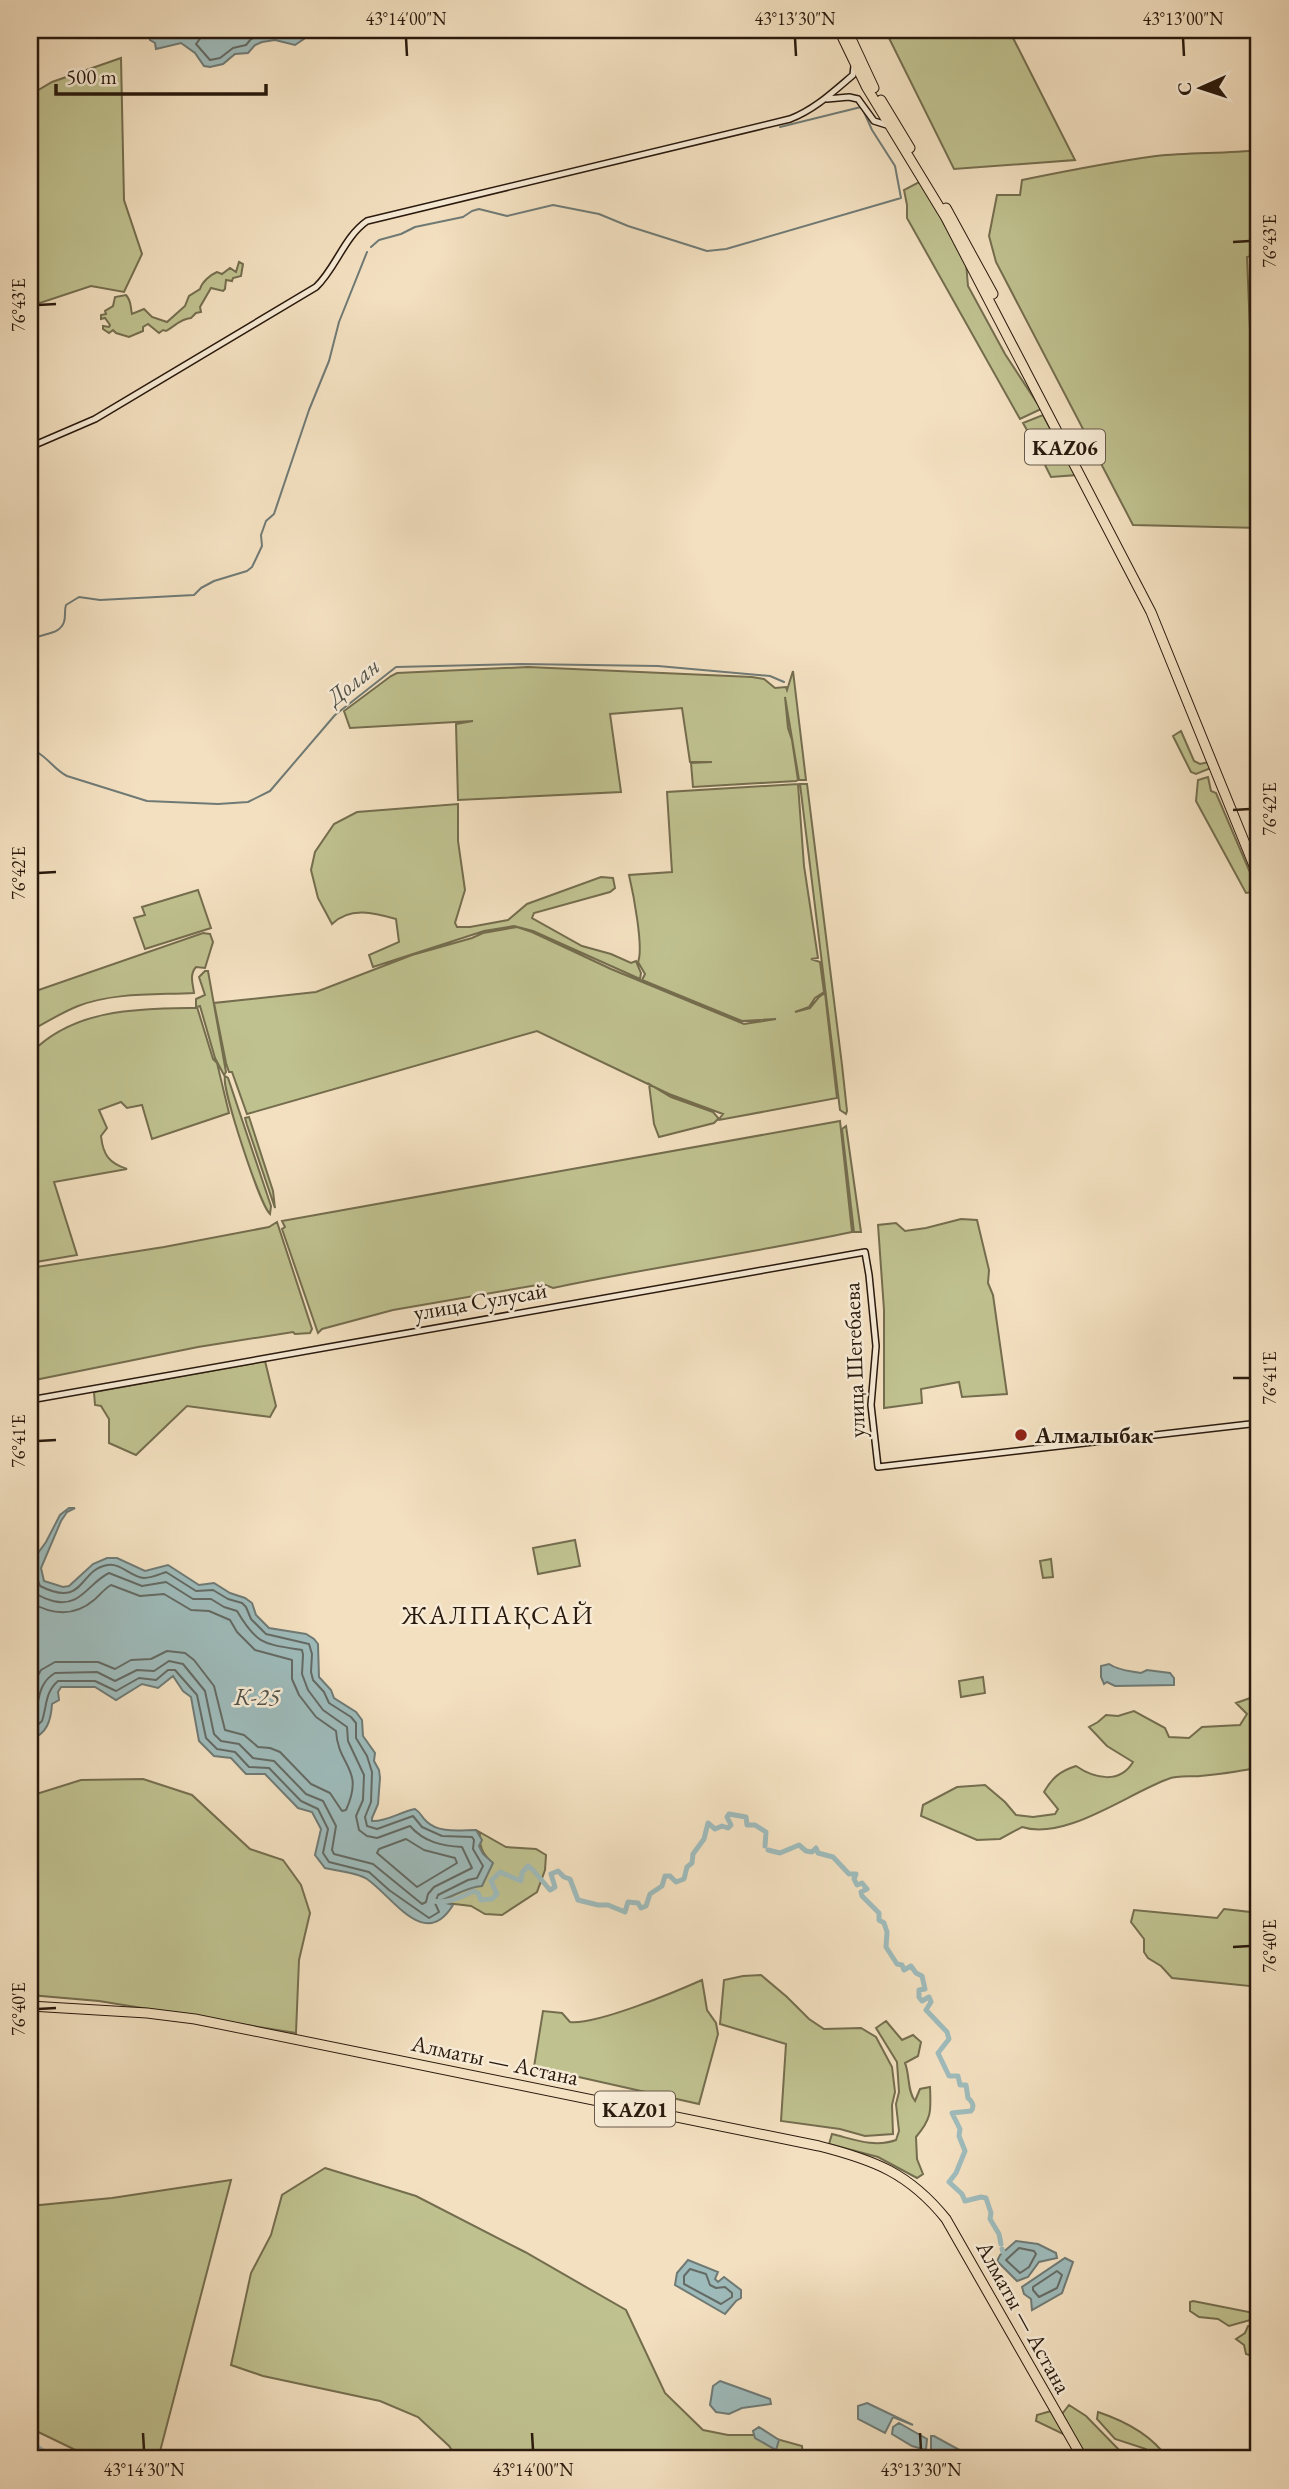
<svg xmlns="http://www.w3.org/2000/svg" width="1289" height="2489" font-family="'EB Garamond',serif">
  <rect width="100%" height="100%" fill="#f3e0c0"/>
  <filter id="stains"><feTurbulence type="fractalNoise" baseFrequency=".00286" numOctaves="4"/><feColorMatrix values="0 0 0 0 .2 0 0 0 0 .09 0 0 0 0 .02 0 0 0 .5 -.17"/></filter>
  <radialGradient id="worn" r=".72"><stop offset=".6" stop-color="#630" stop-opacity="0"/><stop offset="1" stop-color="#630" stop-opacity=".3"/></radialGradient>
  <!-- green -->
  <path fill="#bfc18f" stroke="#746d4e" stroke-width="2" d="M885,30H1009L1075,160L954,169Z
    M121,58L124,200L142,254L124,292L91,286L40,303L30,298V95L52,82Z
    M1259,150V254L1247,257L1251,355L1259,357V528L1133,525L996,262L989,236L997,195H1020L1022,180C1066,171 1111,162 1156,156C1190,152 1225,154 1259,150Z
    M921,181L966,263L968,286L1005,354L1041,409L1020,419L907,218V205L904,190Z
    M239,262L243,264L241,276L233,278L232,281L226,280L225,289L223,291L211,288L200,307L201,312L196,313L191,318C180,319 175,326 166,331L163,330L159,333L148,324L143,327V331L129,337L116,333L113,330L109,333L103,329V326L109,327L110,325L105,318L101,319V315L106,314L105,311L113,306L115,297L126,295C132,302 130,306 132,314L144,309L152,317L167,322L185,306L189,296L200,289C202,282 210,275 217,272L222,274L230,268L236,272Z
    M1043,415L1056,440L1037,448L1023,423Z
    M1062,445L1077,475L1051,477L1042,459Z
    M528,667L752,677L764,679L775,688L786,687L787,690L793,671L806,780H799L785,697L788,728L792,740L798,780L796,781L693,787L691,763L712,762H690L682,708L610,714L621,792L458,800L456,724L473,721L350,728L344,711L391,676L397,673Z
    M1181,731L1194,761L1200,764L1209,762L1211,768L1196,774L1191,772L1173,736Z
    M1208,777L1211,791L1216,793L1258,891L1246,893L1196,801L1198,780Z
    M798,784L804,866L818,958L811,959L820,962L824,992L815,998L809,1007L795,1012L810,1008L819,997L825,993L837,1098L719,1120L718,1119L714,1123L659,1137L654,1124L649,1084L671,1097L713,1112L719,1119L723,1114L669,1094L537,1031L247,1114L232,1072H229L226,1063L214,1003L316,992L412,955L472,938L483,933L517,927L532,932L611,969L744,1024L776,1019L742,1021L642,980L645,974L638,962C644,948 633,892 629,875L672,872L667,792Z
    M800,784H807L842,1065L847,1111L846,1114L840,1110Z
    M458,804V841L465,890L455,923L457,927H470L508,920L527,904L601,877L613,878L615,888L610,892L534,913L532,918L582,946L611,954L631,963L636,961L641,973L640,979L533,931L514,926L484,931L373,967L369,955L399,942L396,919C375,913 350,906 332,924L318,898L311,870L315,852L334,824L357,812Z
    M198,890L211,928L145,949L134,918L145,915L142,907Z
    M203,933L210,934L213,942L205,968L196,967C189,975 193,984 194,993C156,995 115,992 78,1006C63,1012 48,1021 34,1029L30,1034V993Z
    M205,971H208L226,1072L224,1075L215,1058L200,1006L197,1007L213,1059L217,1063L229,1113L152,1139L142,1105L127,1108L121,1102L99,1110L107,1128L101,1136C103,1155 109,1163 127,1169L54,1182L77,1255L30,1263V1054C74,1008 137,1009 196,1008V999L205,995L199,977Z
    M225,1076L228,1078L271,1206L270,1214C260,1205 221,1087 225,1076Z
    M249,1117L273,1191L275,1208L247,1125L245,1118Z
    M840,1121L852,1232C752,1253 652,1267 553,1288L543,1284L393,1310L322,1329L318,1333L282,1229L285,1227L282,1221Z
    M846,1126L861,1232H854L842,1129Z
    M961,1219L977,1220L989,1270L988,1283L993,1295L1007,1394L962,1397L959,1382L921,1389L922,1403L884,1408V1310L878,1225L896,1223L905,1231L926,1228Z
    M277,1222L312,1329L310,1333L295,1334L293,1332L198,1347L30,1381V1268L164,1247L269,1227Z
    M265,1361L276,1406L270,1417L187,1406L136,1455L109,1443V1419L101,1406L95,1405L94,1392Z
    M1259,1500V1550H1256L1250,1501Z
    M575,1540L580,1566L538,1574L533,1548Z
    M1051,1559L1053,1577L1043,1578L1040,1561Z
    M983,1677L985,1693L961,1697L959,1681Z
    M1259,1695V1767C1240,1772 1220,1774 1200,1776C1190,1777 1177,1775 1168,1779C1127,1794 1065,1841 1022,1827L1000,1839L977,1840L921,1816L923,1805L957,1787L985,1785L1005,1802L1016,1815L1033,1817L1055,1814L1058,1809L1044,1792C1052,1778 1060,1771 1076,1766C1095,1779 1120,1784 1133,1762L1107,1746L1089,1727L1098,1722L1106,1715L1118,1716L1134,1711L1165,1728L1169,1737L1189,1738L1202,1727L1240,1725L1247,1714L1236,1703Z
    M143,1779L192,1795L250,1849L283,1860L301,1885L310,1913L299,1960L296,2033L99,2001L30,1995V1796L81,1780Z
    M476,1830L506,1847L536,1849L546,1855L545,1870L537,1892L502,1915L485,1914L471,1906L438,1902C453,1897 466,1887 482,1885L492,1863C482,1853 479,1847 480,1833Z
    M1224,1909L1259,1913V1987L1172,1978L1161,1966L1148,1958L1144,1952V1939L1131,1922L1134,1910L1217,1918Z
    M761,1975L787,1997L809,2019L824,2029L861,2028L876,2037L892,2067L895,2092L892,2105L893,2134L865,2136L840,2129L781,2121L786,2044L720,2024L724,1980L743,1976Z
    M702,1980L707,2010L716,2023L718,2034L699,2104L534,2067L543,2011L562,2013L570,2022C596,2025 675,1992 702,1980Z
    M886,2021L902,2040L913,2035L921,2042L918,2056L905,2063C910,2075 907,2091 915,2101L920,2089L930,2087C931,2111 932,2118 916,2137L917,2159L923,2174L917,2178L878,2157L829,2144L832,2134C853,2139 874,2148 896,2140L899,2131L896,2104L899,2092L897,2062L876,2028Z
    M325,2168L416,2196L525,2252L626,2310L665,2393L703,2430L728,2435H762L802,2446L803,2459H458L449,2446L418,2417L380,2401L263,2376L231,2365L251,2273L271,2235L282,2195Z
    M231,2180L158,2459H94L30,2428V2206L112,2198Z
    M1193,2301L1254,2313V2319L1229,2326L1218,2319L1199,2317L1190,2311V2302Z
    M1252,2325L1259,2332V2350L1249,2355L1246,2354L1244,2345L1236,2339L1245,2333L1248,2326Z
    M1069,2405L1086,2416L1128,2459H1087L1062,2414Z
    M1051,2411L1063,2432V2434L1036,2421L1037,2415Z
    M1098,2412C1125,2421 1152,2435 1168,2459H1152L1146,2449L1115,2439L1097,2419Z"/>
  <!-- water -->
  <path fill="#9ebbbb" stroke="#6f7a75" stroke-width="2" d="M156,30L194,33L202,30H306L304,39L295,45L275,40L262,42L255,45L248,53L235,54L223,64L210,67L204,66L195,53L181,43L156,49L155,43L150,40V33Z
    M69,1508H75L67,1512L61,1521L41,1568L44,1581L63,1587L69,1586L93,1564L107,1558H117L145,1571L168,1565L199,1585L214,1583L230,1593L245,1598L252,1603L256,1615L269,1628L306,1634L314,1639L318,1644L319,1677L331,1690L334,1698L356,1712L362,1720L363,1736L375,1753L374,1761L379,1770L380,1778L378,1804L372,1818V1821C386,1822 400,1812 415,1809C421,1813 421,1816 426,1821C439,1834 461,1830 476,1830L482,1840L479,1846L483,1854L493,1863L482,1886C467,1887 454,1896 439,1901L453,1905C425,1951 394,1898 367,1879C357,1872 337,1871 325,1868L315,1855L321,1829L312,1812L298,1808L265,1774H246L231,1758L214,1756L199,1741L191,1697L183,1691L173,1676L158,1688L142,1684L116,1700L95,1687H61L58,1692L59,1700L52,1704C51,1720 47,1735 30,1739V1564L46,1542L60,1515Z
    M1109,1664C1119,1671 1132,1671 1141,1673L1147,1670L1170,1673L1174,1678V1685L1115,1686L1107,1682L1104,1684L1101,1677V1666Z
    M1016,2241L1038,2244L1056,2253L1057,2258L1039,2262L1028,2277L1017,2281L997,2261L1000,2255Z
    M1065,2258L1073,2262L1062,2293L1032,2310L1031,2299L1024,2294L1022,2287Z
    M688,2260L718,2272L715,2279L718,2282L724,2277L741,2290V2298L736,2301L725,2314L675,2285L677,2273Z
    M720,2381L770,2399L771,2404L742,2408L729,2414L716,2412L710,2405L713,2386Z
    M867,2403L913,2425L893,2417L885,2433L858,2419V2406Z
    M899,2423L927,2439L926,2450L912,2446L892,2434L893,2427Z
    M759,2427L779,2440L776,2450L755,2438L753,2431Z
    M931,2436H934L976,2459H943L931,2451Z"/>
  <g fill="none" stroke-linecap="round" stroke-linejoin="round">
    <!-- shore -->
    <path stroke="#646a64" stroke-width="2" d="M203,30L202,36L196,44L210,60L220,58L233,48L246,45L251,39L261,35L276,33L293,38L297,35L299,30
      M30,1567L34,1569L40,1586C86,1609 78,1569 108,1565C121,1563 131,1577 144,1578C152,1578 160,1574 166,1572L196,1591L213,1590L228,1599L242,1603L246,1607L251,1619L266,1634L309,1644L312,1654L311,1672L313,1680L324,1692L329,1703L351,1717L356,1723V1738L367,1756L372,1772L371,1802L365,1817L367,1826L377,1829L413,1816L422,1827L442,1836L472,1837L474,1840L473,1849L483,1866L477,1878L468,1880L438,1895L435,1903L439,1912L429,1918L389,1890L369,1872L329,1862L323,1853L328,1829L318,1809L301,1801L269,1768L249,1767L235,1752L217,1749L206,1738L197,1695L175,1670H168L156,1680L139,1678L116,1691L95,1681H58C45,1692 47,1706 42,1721L30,1732
      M30,1586C35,1595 43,1598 53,1601C81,1608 88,1583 109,1573L142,1586L166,1582L193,1599H211L224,1607L237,1611C257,1645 264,1644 302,1650L303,1655L302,1674L308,1690L323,1710L347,1727L348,1741L364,1775L363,1800L356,1816L359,1830L367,1836L377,1838L410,1826C424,1842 442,1846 462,1847L472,1868L434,1887L428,1894L426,1902L422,1904L373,1864L334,1854L332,1850L336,1826L323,1801L306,1794L274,1761L253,1758L239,1744L221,1741L214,1734L205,1691L183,1664L169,1661L154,1671L137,1670L115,1681L97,1672L55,1673C33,1686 42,1710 30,1722
      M30,1602C52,1615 74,1617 94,1600C100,1595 104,1589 111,1585L140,1596L164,1594L191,1610L209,1611L230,1620L237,1632L255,1650L292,1660V1679L299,1695L316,1717L336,1731C338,1767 365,1768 346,1810L342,1811L330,1793L311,1784L280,1752L270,1748L258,1747L244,1735L225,1730L214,1686L194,1660L185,1653L167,1651L151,1659L131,1660L115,1669L98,1662H55L41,1670L30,1689
      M406,1839L424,1850L455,1858L457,1863L417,1887L377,1853L379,1849Z
      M1019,2248L1034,2251L1036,2254L1029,2267L1020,2273L1006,2260Z
      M690,2269L706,2274L710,2285L716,2288L725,2287L732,2293V2297L721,2304L684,2284V2276Z
      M1057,2271L1062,2275L1057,2288L1039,2297L1033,2290V2287Z"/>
    <!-- stream -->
    <path stroke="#6f7a75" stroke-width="2" d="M780,127L861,107
      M371,247L379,240L401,234L415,227L463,217L472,211L479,209L507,216L553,205L599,214L628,226L707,251L726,249L901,198L895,166L872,130L864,112
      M30,651L33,649L35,638C45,633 60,634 64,622C66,616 64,610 66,605L79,597L100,600L194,595L201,588L214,581L247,571L252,567L262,546L261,535L266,521L274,514L309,410L329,361L339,322L367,252
      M30,753L37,752C49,759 55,770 67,776L147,801L218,804L248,802L270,791L335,715L396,667L521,664L658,666L770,676L784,682"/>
    <!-- river -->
    <path stroke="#9ebbbb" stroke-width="5" d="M768,1850L780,1853L799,1845L806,1851L812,1852L816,1848L818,1853L833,1857L849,1874H856L854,1879L857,1885L862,1883L867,1889L861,1892L862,1896L879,1913V1920L884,1923L887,1932L886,1947L897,1964L902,1965L904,1970L911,1966L916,1973L922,1976L925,1989L919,1990V1997L922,2001L929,1997L931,2002L926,2010L947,2032L949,2039L938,2053L949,2076H958L960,2085H966L968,2098C972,2101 975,2106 971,2111L952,2113L960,2129L959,2136L965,2151L956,2173L949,2182L962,2194L965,2201L981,2197L986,2198L991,2213L990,2219L999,2234L1001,2244
      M433,1901C448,1904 461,1897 474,1891L478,1893L481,1900L492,1899L497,1894L491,1881L500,1872L521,1881L522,1873L528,1866L533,1870L550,1890L555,1887L551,1874L558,1871L564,1877L570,1879L578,1900L598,1905H608L625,1912L628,1902L638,1903L641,1908L646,1906L650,1894L662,1886L665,1876H670L676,1882L684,1879L687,1867L692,1863L693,1854L704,1839L708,1823L715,1829L722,1826L728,1828L731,1825L727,1817L729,1814L746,1817L747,1825H755L766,1832L765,1846
      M1002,2249L1003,2252
      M30,2444L39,2448L53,2459"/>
    <defs>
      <path id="secondary" d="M827,99L849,97L858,99L874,121L890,126
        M30,447L95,419L316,287C336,268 344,237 367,221L790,119C814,110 833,92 853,75L854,66
        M30,1400L865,1252L869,1275L876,1346L871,1405L878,1467L1259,1423"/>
      <path id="highway" d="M839,30L867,88L946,218L1151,612L1259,878
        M847,30L874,88
        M881,100L910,148
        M946,208L993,294
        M30,2006L147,2013L195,2019L819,2146C874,2160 909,2173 946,2219L1083,2459
        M1253,2459L1259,2450"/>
    </defs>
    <!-- secondary casing -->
    <use href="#secondary" stroke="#29190d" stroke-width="8"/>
    <!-- highway casing -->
    <use href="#highway" stroke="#29190d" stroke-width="11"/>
    <!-- secondary -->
    <use href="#secondary" stroke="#f7ebd6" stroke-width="5"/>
    <!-- highway -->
    <use href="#highway" stroke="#f3e0c0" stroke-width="9"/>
  </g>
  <!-- ticks -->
  <path fill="none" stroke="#29190d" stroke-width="2.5" d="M406,38L407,56M795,38L796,56M1183,38L1184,56M1233,242L1250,241M38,305L56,304M1233,810L1250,809M38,873L56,872M1233,1378H1250M38,1441L56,1440M1233,1947L1250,1946M38,2009L56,2008M143,2433L144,2450M532,2433L533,2450M920,2433L921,2450"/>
  <!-- markers -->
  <circle fill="#8f2418" stroke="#f7ebd6" stroke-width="2.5" cx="1021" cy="1435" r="7"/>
  <g text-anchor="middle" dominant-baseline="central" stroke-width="5" stroke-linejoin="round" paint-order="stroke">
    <!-- shield labels -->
    <g fill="#f7ebd6" stroke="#675849" stroke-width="2">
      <rect x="1025" y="429.5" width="80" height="35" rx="5"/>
      <rect x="595" y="2091.5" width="80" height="35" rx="5"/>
    </g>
    <g font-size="21" font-weight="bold" fill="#29190d">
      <text x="1065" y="447">KАZ06</text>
      <text x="635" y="2109">KАZ01</text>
    </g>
    <!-- street labels -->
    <g font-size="23" fill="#29190d" stroke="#f7ebd6">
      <text transform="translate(480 1301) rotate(-10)">улица Сулусай</text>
      <text transform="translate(854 1360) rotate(-92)">улица Шегебаева</text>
      <text transform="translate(495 2060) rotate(12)">Алматы — Астана</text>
      <text transform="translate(1024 2317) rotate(61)">Алматы — Астана</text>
    </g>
    <!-- poi labels -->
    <g font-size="23" font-weight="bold" fill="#29190d" stroke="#f7ebd6" text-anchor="start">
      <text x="1035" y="1435">Алмалыбак</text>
    </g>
    <!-- water labels -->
    <g font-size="24" font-style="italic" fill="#52524a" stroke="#f7ebd6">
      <text transform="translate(353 681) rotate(-39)">Долан</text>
      <text x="257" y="1696">К-25</text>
    </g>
    <!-- quarter labels -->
    <g font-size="26" letter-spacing="2" fill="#29190d" stroke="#f7ebd6">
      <text x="498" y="1615">ЖАЛПАҚСАЙ</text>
    </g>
  </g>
  <!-- margin -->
  <rect width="1289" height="2489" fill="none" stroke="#f3e0c0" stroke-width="77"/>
  <!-- north arrow -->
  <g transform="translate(1201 88) rotate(267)" stroke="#f7ebd6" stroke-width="5" paint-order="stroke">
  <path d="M0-5L12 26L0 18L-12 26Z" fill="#29190d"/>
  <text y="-10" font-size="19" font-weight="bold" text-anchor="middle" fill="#29190d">С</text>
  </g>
  <!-- scale -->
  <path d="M56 84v10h210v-10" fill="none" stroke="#29190d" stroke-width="3.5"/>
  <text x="66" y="84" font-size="21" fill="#29190d" stroke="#f7ebd6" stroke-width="5" paint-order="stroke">500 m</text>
  <rect x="38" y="38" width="1212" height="2412" fill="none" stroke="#29190d" stroke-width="2.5"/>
  <g font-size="18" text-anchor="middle" fill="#29190d">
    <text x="406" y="25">43°14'00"N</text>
    <text x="795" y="25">43°13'30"N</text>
    <text x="1183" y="25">43°13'00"N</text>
    <text transform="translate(1270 241) rotate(-90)" y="6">76°43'E</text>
    <text transform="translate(19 305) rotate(-90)" y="6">76°43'E</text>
    <text transform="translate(1270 809) rotate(-90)" y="6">76°42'E</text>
    <text transform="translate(19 873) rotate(-90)" y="6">76°42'E</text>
    <text transform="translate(1270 1378) rotate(-90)" y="6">76°41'E</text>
    <text transform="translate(19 1441) rotate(-90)" y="6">76°41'E</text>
    <text transform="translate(1270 1946) rotate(-90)" y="6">76°40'E</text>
    <text transform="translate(19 2009) rotate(-90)" y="6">76°40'E</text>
    <text x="144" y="2476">43°14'30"N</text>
    <text x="533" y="2476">43°14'00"N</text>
    <text x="921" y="2476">43°13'30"N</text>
  </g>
  <rect width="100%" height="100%" filter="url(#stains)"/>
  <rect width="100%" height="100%" fill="url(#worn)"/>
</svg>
